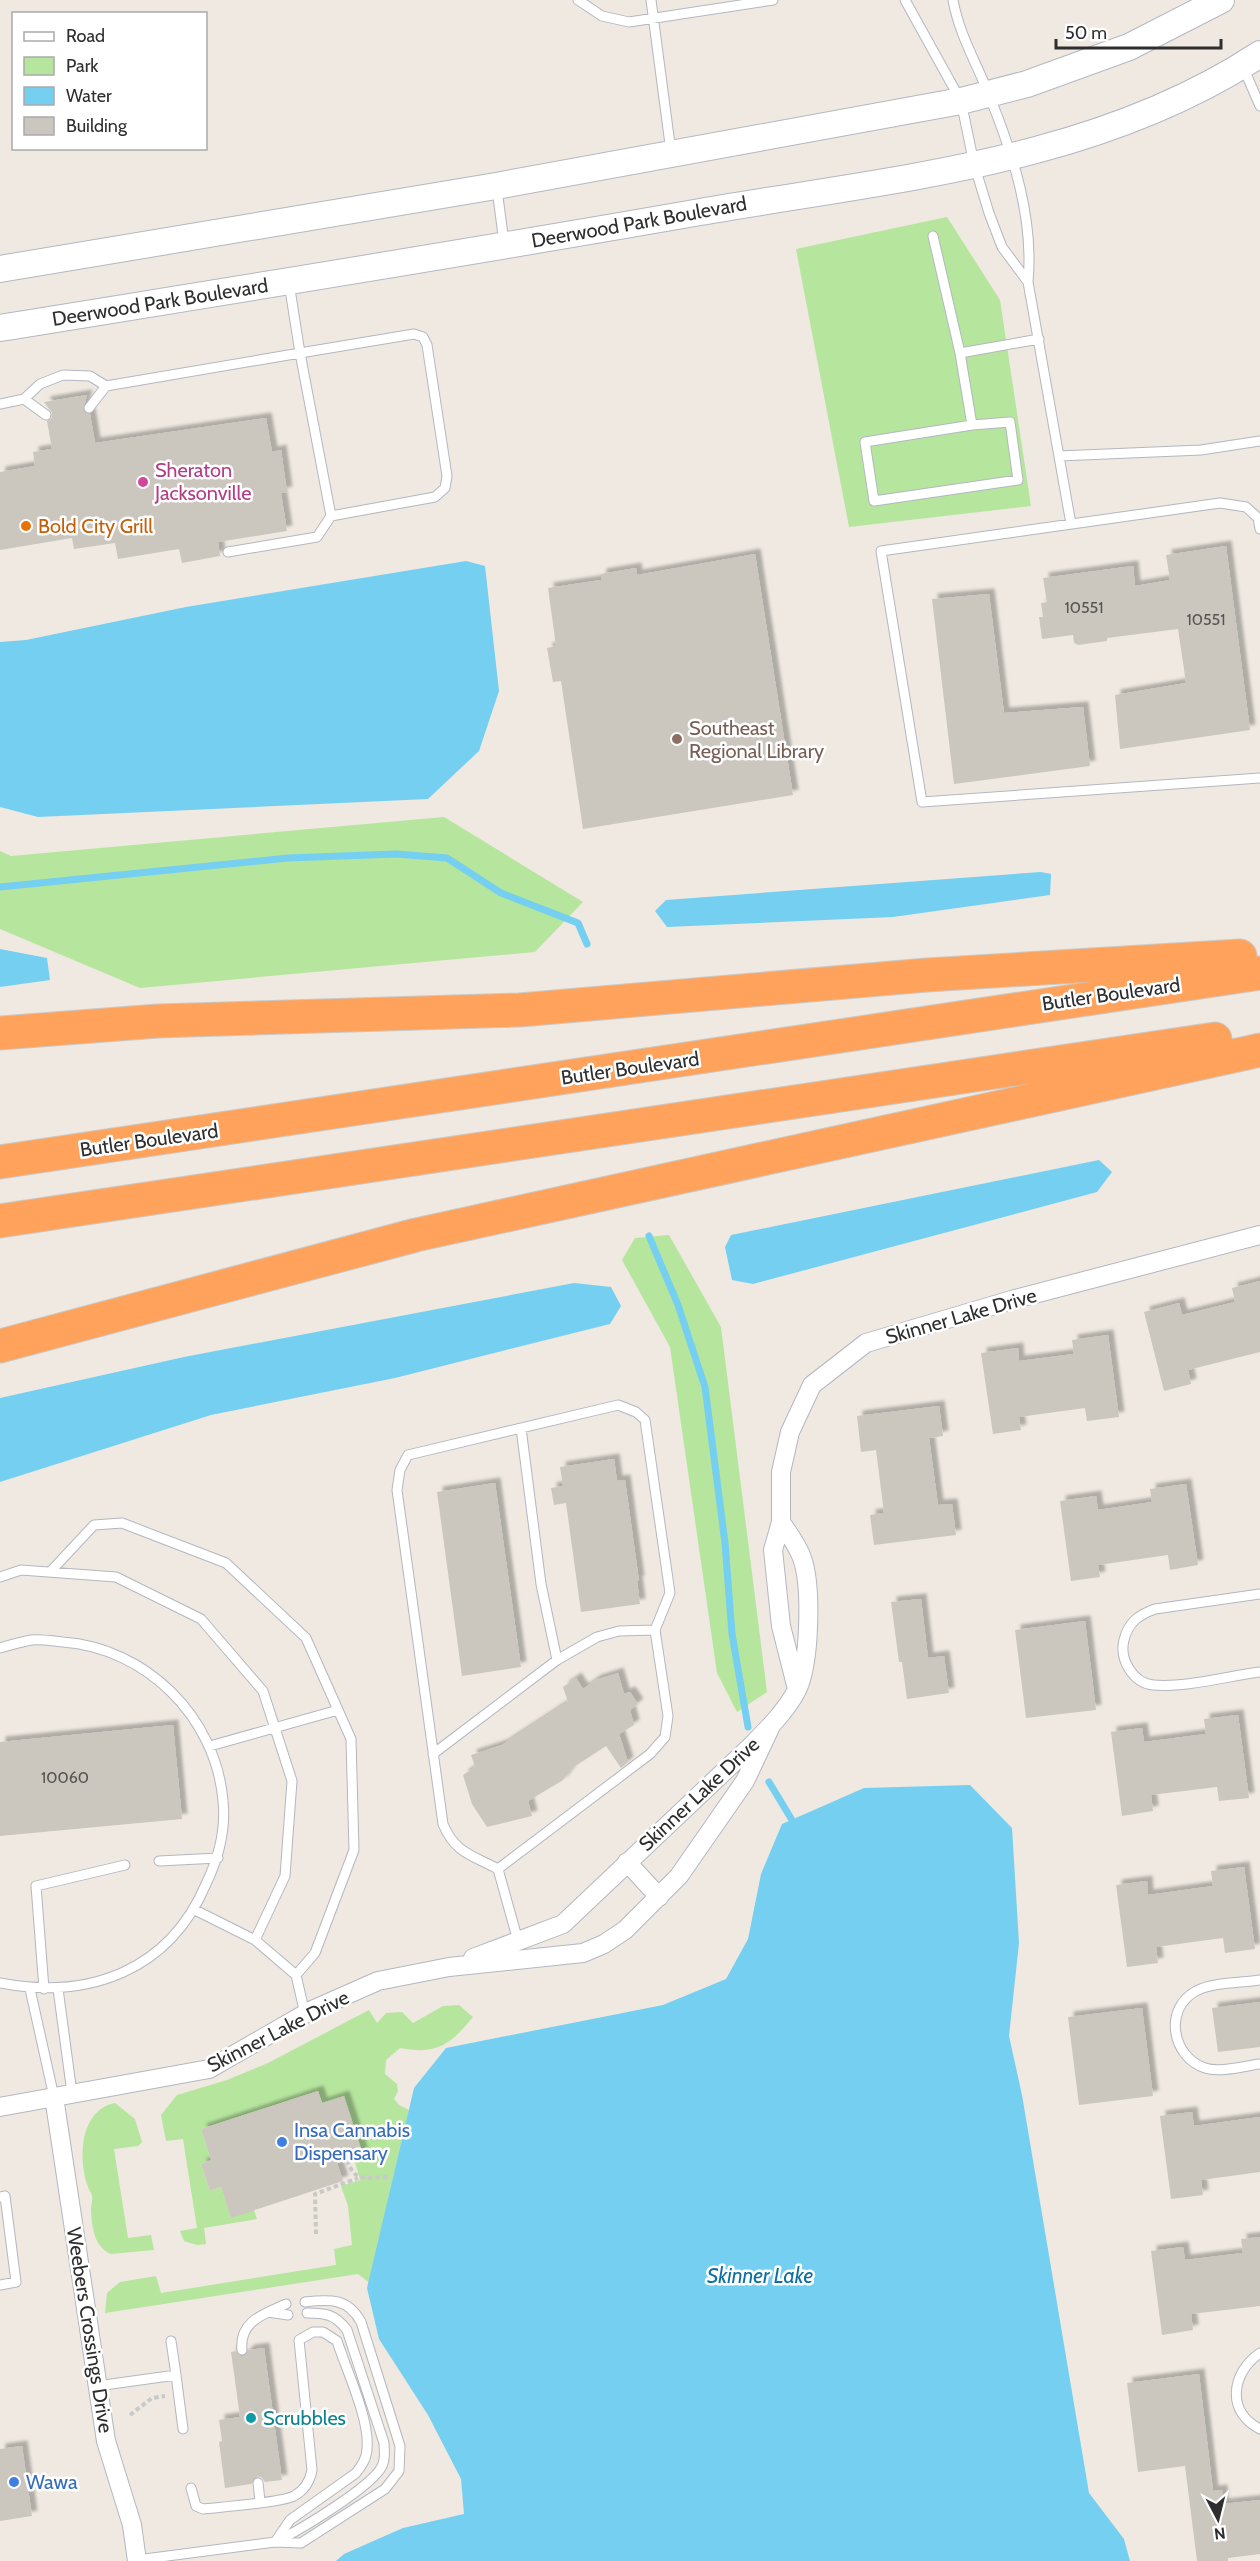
<svg xmlns="http://www.w3.org/2000/svg" width="1260" height="2561" font-family="Cabin,sans-serif">
  <defs>
    <filter id="shadow"><feDropShadow dx="5.5" dy="-5.5" stdDeviation="1.5" flood-color="#0004"/></filter>
  </defs>
  <rect width="100%" height="100%" fill="#efe9e1"/>
  <!-- green -->
  <path fill="#b6e59e" d="M947,217L1000,300L1031,506L849,527L796,249Z
    M444,817L583,902L535,952L140,988L0,929V851L11,856Z
    M669,1235L721,1327L767,1692L737,1712L717,1673L670,1347L622,1260L635,1238Z
    M459,2005L473,2017C450,2045 437,2055 400,2048L386,2060L385,2074L397,2084L398,2091L394,2099L399,2105L409,2110L388,2199L375,2287L358,2274L105,2313L107,2293L120,2282L156,2276L161,2293L336,2265L334,2249L352,2245L348,2206L341,2186L360,2180L354,2158L363,2155L322,2103L318,2091L201,2129L211,2160L201,2164L210,2191L221,2187L231,2217L254,2210L257,2219L204,2228L206,2244L197,2245L184,2241L180,2231L197,2228L183,2139L166,2141L161,2115L177,2095L227,2080L268,2063L369,2010L377,2023L386,2013L402,2012L413,2023L443,2006Z
    M115,2103L135,2119L142,2142L138,2146L114,2149L128,2238L151,2235L154,2250L111,2254C94,2247 92,2227 91,2210C91,2205 93,2200 92,2196C91,2190 90,2193 88,2187C78,2160 79,2110 115,2103Z"/>
  <!-- water -->
  <path fill="#75cff0" d="M466,561L485,566L499,691L479,751L428,799L38,817L0,807V642L26,640L186,607Z
    M1041,872L1051,874L1050,895L893,917L667,927L655,911L666,900Z
    M0,949L47,958L50,980L0,987Z
    M1099,1160L1112,1172L1097,1192L753,1284L732,1280L725,1247L731,1235Z
    M574,1283L611,1287L621,1306L610,1324L395,1378L211,1415L0,1482V1398L184,1357Z
    M970,1785L1012,1828L1019,1943L1009,2036L1022,2095L1089,2493L1124,2539L1130,2561H336L344,2554L403,2528L464,2514L461,2479L428,2415L379,2339L367,2288L414,2088L446,2048L663,2005L726,1979L748,1939L761,1874L782,1824L864,1788Z"/>
  <g fill="none" stroke-linecap="round" stroke-linejoin="round">
    <!-- stream -->
    <path stroke="#75cff0" stroke-width="7" d="M0,887L288,858L396,854L447,858L501,893L578,923L587,944
      M649,1236L678,1305L705,1387L725,1543L732,1634L748,1727
      M769,1782L792,1820"/>
  </g>
  <!-- building -->
  <path fill="#cbc7bf" filter="url(#shadow)" d="M87,395L83,410L90,414L95,443L266,418L272,452L281,450L287,492L281,493L287,531L218,542L220,556L182,563L179,549L118,559L115,543L74,549L72,538L0,550V472L35,466L33,452L52,449L47,421L52,418V413L44,402Z
    M1226,546L1250,730L1120,749L1115,695L1186,683L1178,629L1107,638V641L1078,645L1074,643L1073,635L1042,639L1039,617H1043L1041,603L1047,602L1043,578L1133,566L1135,586L1170,580L1166,555Z
    M755,554L793,795L583,829L561,681L553,682L547,648L556,646L548,588L601,580V574L636,568L637,575Z
    M989,594L1004,713L1083,707L1090,766L954,784L932,599Z
    M1260,1281V1352L1188,1370L1191,1384L1164,1391L1144,1312L1179,1303L1182,1315L1235,1302L1232,1288Z
    M1108,1335L1119,1417L1087,1421L1085,1408L1019,1417L1021,1430L993,1434L981,1353L1018,1348L1019,1361L1074,1354L1072,1340Z
    M939,1406L943,1436L929,1438L938,1505L952,1504L956,1535L874,1545L870,1515L884,1513L876,1450L861,1452L857,1416Z
    M614,1459L617,1481L625,1480L639,1581H637L640,1604L581,1612L566,1503L554,1505L551,1488L563,1486L560,1467Z
    M495,1483L521,1667L462,1676L437,1492Z
    M1186,1484L1198,1565L1170,1570L1168,1555L1098,1565L1100,1577L1071,1581L1060,1501L1096,1496L1098,1510L1152,1502L1150,1489Z
    M921,1599L928,1658L944,1656L949,1693L907,1699L902,1662H899L891,1602Z
    M1085,1621L1096,1710L1026,1718L1015,1630Z
    M618,1673L624,1694L630,1692L638,1704L630,1710L634,1725L619,1734L628,1762L621,1768L606,1746L572,1768L563,1780L528,1801L532,1816L487,1827L472,1804L463,1775L475,1767L471,1755L502,1745L568,1702L563,1687L576,1678L583,1689L596,1680Z
    M1238,1715L1249,1798L1219,1801L1217,1787L1151,1795L1153,1811L1122,1816L1111,1732L1142,1728L1144,1742L1206,1734L1204,1719Z
    M173,1725L182,1819L0,1836V1742Z
    M1244,1867L1255,1949L1225,1953L1223,1938L1156,1947L1158,1963L1127,1967L1116,1885L1147,1881L1148,1895L1213,1886L1211,1871Z
    M1260,2002V2047L1218,2052L1212,2008Z
    M1142,2008L1153,2096L1079,2105L1068,2017Z
    M318,2091L322,2103L344,2096L363,2155L337,2163L343,2181L231,2218L221,2187L210,2191L201,2164L211,2160L201,2129Z
    M1192,2112L1194,2126L1260,2117V2172L1201,2180L1203,2195L1171,2199L1160,2116Z
    M1260,2237V2306L1191,2314L1193,2330L1162,2335L1151,2251L1183,2247L1185,2260L1243,2253L1241,2239Z
    M264,2348L282,2480L265,2482L261,2477L257,2476L251,2484L225,2488L219,2442L222,2441L219,2420L240,2417L231,2352L236,2351L242,2357L249,2350Z
    M1199,2374L1213,2491L1222,2490L1223,2504L1260,2500V2554L1228,2558V2561H1197L1185,2466L1138,2472L1127,2383Z
    M22,2446L32,2516L0,2521V2449Z"/>
  <g fill="none" stroke-linecap="round" stroke-linejoin="round">
    <defs>
      <path id="service" d="M578,0L602,16L629,22L773,0
        M651,0L671,152
        M905,0L961,101L974,164L989,213L1002,247L1028,282
        M953,0C959,34 976,62 989,95C1013,154 1034,218 1028,282L1071,524
        M1243,67L1260,106
        M497,189L504,243
        M933,236L960,353L1039,339
        M414,334L423,337L427,345L447,476L445,488L435,497L331,516L300,353Z
        M960,353L972,425L865,442L874,501L1018,480L1010,422L972,425
        M24,399L46,415
        M0,404L24,399L40,384L63,375L90,376L106,386L300,353L289,283
        M89,408L106,386
        M1059,456L1201,450L1260,441
        M1260,529L1258,518L1246,507L1220,503L881,551L922,802L1260,778
        M228,552L317,537L331,516
        M521,1428L541,1584L557,1660
        M51,1571L94,1525L122,1523L226,1563L306,1638L351,1739L354,1850L315,1953L296,1975
        M0,1577L21,1570L116,1577L201,1619L263,1691L292,1781L285,1876L255,1940
        M1260,1594L1155,1609C1138,1615 1128,1623 1124,1640C1119,1659 1133,1683 1153,1685C1185,1688 1228,1676 1260,1672
        M0,1648C10,1645 21,1642 31,1640C41,1639 53,1641 63,1642C146,1648 216,1717 223,1801C226,1829 218,1859 206,1884C169,1971 89,2000 0,1983
        M210,1746L338,1710
        M433,1754L557,1660L597,1637L619,1631L655,1630
        M159,1861L218,1858
        M498,1869L650,1754L665,1737L668,1716L655,1630L670,1593L645,1420L636,1412L618,1405L408,1455L400,1470L397,1490L443,1824C455,1853 472,1855 498,1869L518,1941
        M195,1910L255,1940L296,1975L305,2014
        M1260,1980C1241,1983 1213,1982 1196,1991C1163,2009 1172,2057 1205,2068C1220,2073 1244,2066 1260,2064
        M30,1989L54,2097
        M44,1989L36,1886L125,1865
        M58,1989L72,2093
        M0,2197L5,2196L16,2282L0,2285
        M268,2312L288,2315
        M242,2350C239,2321 264,2314 286,2304
        M1260,2353C1231,2373 1226,2412 1260,2429
        M176,2375L183,2429
        M97,2386L176,2375L171,2341
        M258,2483L260,2501
        M191,2488L196,2506L203,2509C222,2507 280,2503 294,2496C305,2490 310,2481 312,2470L299,2340L313,2332H323L337,2341C346,2369 370,2420 367,2448C367,2458 362,2465 356,2473L290,2520L275,2542
        M277,2541C300,2530 373,2486 382,2466C386,2458 384,2451 384,2443L347,2330C335,2314 325,2313 307,2313
        M137,2560L275,2542L301,2543L385,2489L399,2471L400,2446L361,2322C348,2298 330,2299 305,2302"/>
      <path id="minor" d="M797,1689L781,1626L773,1550L781,1522V1472L790,1432L812,1385L866,1343L1015,1299L1260,1235
        M627,1862L659,1897
        M473,1958L563,1924L750,1747C767,1730 786,1711 797,1690C810,1664 812,1586 802,1558C798,1546 788,1533 781,1522
        M54,2097L106,2441L132,2525L137,2561
        M0,2107L209,2069L310,2011L378,1981L449,1967L583,1953L604,1944L625,1930L679,1876L745,1781L771,1726"/>
      <path id="secondary" d="M0,269L496,186L961,101L1027,84L1129,47L1221,0
        M0,328C234,290 467,253 700,212C890,179 1095,163 1260,54"/>
      <path id="motorway" d="M0,1033L158,1021L520,1010L927,975L1240,956
        M0,1162L1260,973
        M0,1221L1215,1039
        M0,1346L416,1235L1260,1050"/>
    </defs>
    <!-- service casing -->
    <use href="#service" stroke="#b4b7c1" stroke-width="11"/>
    <!-- minor casing -->
    <use href="#minor" stroke="#b4b7c1" stroke-width="20"/>
    <!-- secondary casing -->
    <use href="#secondary" stroke="#b4b7c1" stroke-width="28"/>
    <!-- motorway casing -->
    <use href="#motorway" stroke="#c9c9c9" stroke-width="35"/>
    <!-- path -->
    <path stroke="#c9c9c9" stroke-width="4" stroke-dasharray="4.5 3" stroke-linecap="butt" d="M347,2160C355,2184 367,2177 389,2177
      M316,2234L315,2194L358,2178
      M130,2415L152,2398L165,2396"/>
    <!-- service -->
    <use href="#service" stroke="#fff" stroke-width="9"/>
    <!-- minor -->
    <use href="#minor" stroke="#fff" stroke-width="18"/>
    <!-- secondary -->
    <use href="#secondary" stroke="#fff" stroke-width="26"/>
    <!-- motorway -->
    <use href="#motorway" stroke="#ffa35c" stroke-width="33"/>
  </g>
  <!-- markers -->
  <circle fill="#d1479c" stroke="#fff" stroke-width="2" cx="143" cy="482" r="6"/>
  <circle fill="#e8710a" stroke="#fff" stroke-width="2" cx="26" cy="526" r="6"/>
  <circle fill="#8d6e63" stroke="#fff" stroke-width="2" cx="677" cy="739" r="6"/>
  <g fill="#3f7fe0" stroke="#fff" stroke-width="2">
    <circle cx="282" cy="2142" r="6"/>
    <circle cx="14" cy="2482" r="6"/>
  </g>
  <circle fill="#0f9aa8" stroke="#fff" stroke-width="2" cx="251" cy="2418" r="6"/>
  <g text-anchor="middle" dominant-baseline="central" stroke-width="5" stroke-linejoin="round" paint-order="stroke">
    <!-- number labels -->
    <g font-size="16" fill="#555452">
      <text x="1084" y="607">10551</text>
      <text x="1206" y="619">10551</text>
      <text x="65" y="1777">10060</text>
    </g>
    <!-- street labels -->
    <g font-size="20" fill="#2e2e2e" stroke="#fff">
      <text transform="translate(639 222) rotate(-10)">Deerwood Park Boulevard</text>
      <text transform="translate(160 302) rotate(-9)">Deerwood Park Boulevard</text>
      <text transform="translate(1111 994) rotate(-8)">Butler Boulevard</text>
      <text transform="translate(630 1068) rotate(-8)">Butler Boulevard</text>
      <text transform="translate(149 1140) rotate(-8)">Butler Boulevard</text>
      <text transform="translate(961 1316) rotate(-16)">Skinner Lake Drive</text>
      <text transform="translate(699 1794) rotate(-43)">Skinner Lake Drive</text>
      <text transform="translate(278 2031) rotate(-27)">Skinner Lake Drive</text>
      <text transform="translate(90 2330) rotate(81)">Weebers Crossings Drive</text>
    </g>
    <!-- hotel labels -->
    <g font-size="20" fill="#b23c85" stroke="#fff" text-anchor="start">
      <text x="155" y="470">Sheraton<tspan x="155" dy="23">Jacksonville</tspan></text>
    </g>
    <!-- food labels -->
    <g font-size="20" fill="#c56008" stroke="#fff" text-anchor="start">
      <text x="38" y="526">Bold City Grill</text>
    </g>
    <!-- education labels -->
    <g font-size="20" fill="#785e54" stroke="#fff" text-anchor="start">
      <text x="689" y="728">Southeast<tspan x="689" dy="23">Regional Library</tspan></text>
    </g>
    <!-- shop labels -->
    <g font-size="20" fill="#366cbe" stroke="#fff" text-anchor="start">
      <text x="294" y="2130">Insa Cannabis<tspan x="294" dy="23">Dispensary</tspan></text>
      <text x="26" y="2482">Wawa</text>
    </g>
    <!-- culture labels -->
    <g font-size="20" fill="#0d838f" stroke="#fff" text-anchor="start">
      <text x="263" y="2418">Scrubbles</text>
    </g>
    <!-- water labels -->
    <g font-size="21" font-style="italic" fill="#0d6fa3" stroke="#fff">
      <text x="760" y="2275">Skinner Lake</text>
    </g>
  </g>
  <!-- legend -->
  <rect x="12" y="12" width="195" height="138" fill="#ffffff" stroke="#ababab" stroke-width="1.5"/>
  <rect x="24" y="32" width="30" height="9" fill="#ffffff" stroke="#ababab" stroke-width="1.5"/>
  <text x="66" y="42" font-size="18" fill="#2e2e2e">Road</text>
  <rect x="24" y="57" width="30" height="18" fill="#b6e59e" stroke="#ababab" stroke-width="1.5"/>
  <text x="66" y="72" font-size="18" fill="#2e2e2e">Park</text>
  <rect x="24" y="87" width="30" height="18" fill="#75cff0" stroke="#ababab" stroke-width="1.5"/>
  <text x="66" y="102" font-size="18" fill="#2e2e2e">Water</text>
  <rect x="24" y="117" width="30" height="18" fill="#cbc7bf" stroke="#ababab" stroke-width="1.5"/>
  <text x="66" y="132" font-size="18" fill="#2e2e2e">Building</text>
  <!-- north arrow -->
  <g transform="translate(1218 2519) rotate(173)" stroke="#ffffff" stroke-width="4.5" paint-order="stroke">
  <path d="M0-4.5L10 22L0 15L-10 22Z" fill="#2e2e2e"/>
  <text y="-9" font-size="16" font-weight="bold" text-anchor="middle" fill="#2e2e2e">N</text>
  </g>
  <!-- scale -->
  <path d="M1056 39v9h165v-9" fill="none" stroke="#2e2e2e" stroke-width="3"/>
  <text x="1065" y="39" font-size="18" fill="#2e2e2e" stroke="#ffffff" stroke-width="4.5" paint-order="stroke">50 m</text>
</svg>
